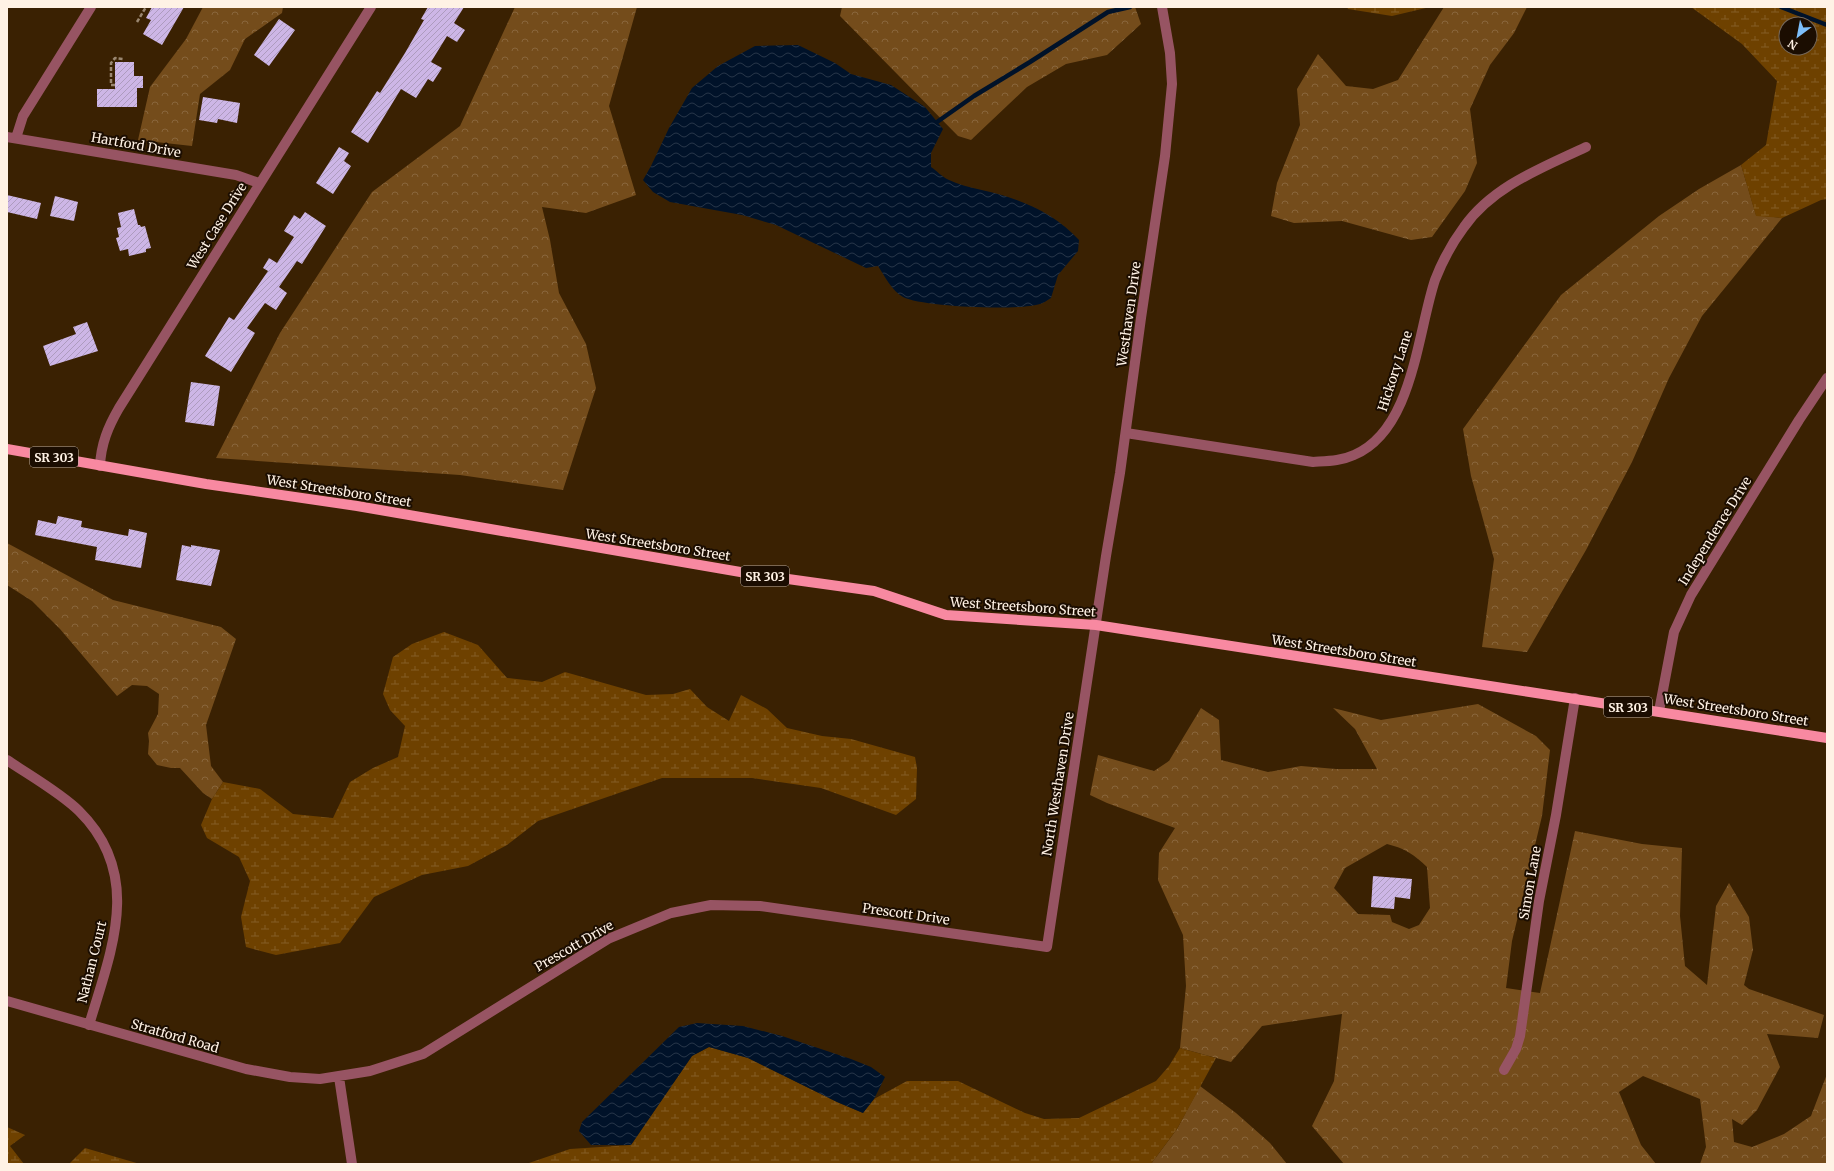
<svg xmlns="http://www.w3.org/2000/svg" width="1834" height="1171" font-family="Merriweather,serif">
  <defs>
    <pattern id="forest-crowns" width="20" height="18" patternUnits="userSpaceOnUse"><rect width="20" height="18" fill="#744c1b"/><path d="M2 6a3 3 0 1 1 6 0M12 15a3 3 0 1 1 6 0" fill="none" stroke="#89663c"/></pattern>
    <pattern id="wetland-marsh" width="20" height="14" patternUnits="userSpaceOnUse"><rect width="20" height="14" fill="#6e4100"/><path d="M1 5h8M5 5V1M11 12h8M15 12V8" fill="none" stroke="#845d25"/></pattern>
    <pattern id="water-waves" width="16" height="10" patternUnits="userSpaceOnUse"><rect width="16" height="10" fill="#001229"/><path d="M0 5q4-4 8 0t8 0" fill="none" stroke="#263548"/></pattern>
    <pattern id="building-hatch" width="6" height="6" patternUnits="userSpaceOnUse"><rect width="6" height="6" fill="#cdb6e6"/><path d="M-1 1l2-2M0 6l6-6M5 7l2-2" fill="none" stroke="#ad9bbe"/></pattern>
  </defs>
  <rect width="100%" height="100%" fill="#3a2102"/>
  <!-- forest -->
  <path fill="url(#forest-crowns)" fill-rule="evenodd" d="M203,7H283L282,13L245,39L230,70L200,94L192,146L138,140L150,87L186,39Z
    M515,7H637L609,106L636,195L586,213L542,207L550,240L559,293L586,344L596,388L563,490L460,475L216,458L280,333L372,192L460,126Z
    M842,7H1135L1141,24L1107,55L1066,64L1027,87L971,140L958,136L840,16Z
    M1444,7H1527L1514,33L1490,65L1470,109L1477,163L1465,191L1432,237L1411,240L1342,221L1294,223L1271,216L1277,183L1300,125L1297,89L1318,54L1346,86L1373,89L1398,80Z
    M1741,165L1756,215L1782,218L1702,316L1669,378L1632,462L1586,550L1527,652L1482,647L1494,559L1471,476L1463,429L1561,295L1659,216L1699,189Z
    M7,543L113,600L221,627L236,639L206,725L211,766L223,782L212,799L203,793L180,768H171L157,765L148,754L149,741L148,733L158,714L159,694L147,686L132,685L117,696L60,629L32,601L7,585Z
    M1478,704L1536,736L1550,750L1542,816L1512,941L1506,988L1540,993L1575,831L1642,844L1682,848L1680,916L1685,966L1707,985L1716,906L1729,883L1749,917L1753,950L1744,985L1749,989L1824,1015L1818,1038L1767,1034L1780,1067L1757,1110L1742,1125L1732,1119L1734,1142L1752,1147L1784,1134L1811,1116L1827,1074V1164H1700L1706,1147L1700,1099L1643,1076L1619,1092L1641,1145L1656,1164H1344L1312,1126L1334,1081L1342,1014L1262,1026L1231,1062L1180,1048L1186,986L1183,935L1158,880L1159,853L1175,828L1107,803L1090,795L1098,755L1154,771L1169,761L1201,708L1219,720L1221,760L1268,772L1301,766L1336,769H1377L1355,729L1333,708L1381,720ZM1387,844C1404,848 1415,855 1427,867L1430,908L1419,925L1409,929L1392,922L1390,915L1358,914L1334,888L1345,868Z
    M1200,1086L1236,1113L1270,1143L1287,1164H1151L1177,1129Z"/>
  <!-- wetland -->
  <path fill="url(#wetland-marsh)" fill-rule="evenodd" d="M1347,7H1430L1392,16L1348,9Z
    M1691,7H1827V199L1821,200L1782,218L1756,216L1741,165L1766,145L1777,81L1742,44ZM1786,24H1810V48H1786Z
    M444,632L478,645L507,678L542,682L565,672L646,695L673,694L690,689L707,707L729,721L741,695L767,709L787,728L822,736L851,739L915,757L917,768L916,799L896,815L821,788L752,778H662L538,821L507,845L468,866L422,875L374,897L340,943L276,955L246,947L241,917L250,881L239,857L207,838L201,825L212,799L223,782L260,789L293,814L333,818L350,782L373,768L398,757L405,726L390,710L383,694L393,657L412,644Z
    M709,1047L748,1058L837,1102L863,1113L874,1099L907,1081H958L1025,1113L1044,1119L1079,1118L1156,1081L1169,1066L1180,1048L1216,1058L1177,1129L1151,1164H526L570,1149L631,1145L692,1056Z
    M7,1127L25,1135L10,1146L24,1164H7Z
    M85,1148L140,1164H69Z"/>
  <!-- water -->
  <path fill="url(#water-waves)" d="M798,45L835,63L851,74L891,85L925,107L943,129L931,153V167C937,171 942,177 949,180C968,189 989,190 1008,197C1035,206 1060,219 1079,240L1078,251L1058,275L1051,298C1047,300 1044,303 1040,304C1019,311 922,307 903,297C892,291 884,275 878,266L866,268L776,225L742,215L670,202L653,192L643,180L651,166L669,128L692,88L718,66L755,46Z
    M697,1023L743,1026L782,1036L851,1059L871,1067L885,1077L874,1099L863,1113L837,1102L748,1058L709,1047L692,1056L631,1145H591L579,1131L582,1122L679,1027Z"/>
  <g fill="none" stroke-linecap="round" stroke-linejoin="round">
    <!-- stream -->
    <path stroke="#001229" stroke-width="4.5" d="M1781,7L1827,25
      M937,122L974,96L1030,62L1108,12L1130,7"/>
  </g>
  <!-- building -->
  <path fill="url(#building-hatch)" d="M152,7H184L162,45L143,34L151,20L146,18Z
    M428,7H464L454,23L465,30L457,42L447,36L431,62L442,68L433,82L428,79L416,98L401,89L368,143L351,132L377,91L380,93L405,53L424,20L421,19Z
    M279,19L295,30L269,66L254,55Z
    M115,62H134V76H143V88H137V107H97V89H115Z
    M203,97L240,103L237,123L218,119L217,123L199,120Z
    M339,147L349,153L344,161L351,166L333,194L316,183Z
    M7,195L41,203L37,219L7,212Z
    M55,196L78,202L74,221L50,216Z
    M134,209L138,225H140L141,227L145,226L151,248L146,249V252L129,256L128,249L120,251L116,238L119,237L117,228L121,227L118,213Z
    M305,212L326,226L302,264L297,261L279,287L287,293L276,310L265,303L247,328L255,333L231,372L205,356L229,317L234,320L268,271L263,268L269,258L277,263L294,237L284,231L294,215L300,219Z
    M87,322L98,351L50,366L43,346L76,334L73,327Z
    M191,382L220,386L214,426L185,422Z
    M58,516L82,521L81,527L128,536L129,529L147,533L141,568L95,560L97,547L35,535L38,520L56,524Z
    M182,545L191,547V545L220,550L211,586L176,580Z
    M1373,876L1412,879L1410,899L1395,897L1394,909L1371,907Z"/>
  <g fill="none" stroke-linecap="round" stroke-linejoin="round">
    <!-- path -->
    <path stroke="#9a8771" stroke-width="2.5" stroke-dasharray="4 2" stroke-linecap="butt" d="M137,22L146,7
      M115,85H111V63L115,58L123,59
      M231,193L236,190"/>
    <!-- minor -->
    <path stroke="#975463" stroke-width="10" d="M7,137L236,175L259,183
      M16,138L23,116L91,7
      M1126,433L1313,462C1327,461 1341,461 1354,455C1413,430 1417,334 1435,280C1442,262 1452,243 1464,227C1493,186 1542,168 1586,147
      M100,466C101,444 108,427 119,408L371,7
      M1659,711L1674,632L1691,595L1799,420L1827,378
      M7,760C29,775 61,793 79,811C144,875 111,951 89,1025
      M7,1001L246,1069L290,1077L320,1079L370,1071L423,1054L608,939L671,913L711,905L760,906L1047,947L1106,556L1120,473L1141,318L1165,156L1172,84L1170,53L1162,7
      M1504,1070L1516,1049L1520,1036L1539,901L1556,815L1575,698
      M339,1077L352,1164"/>
    <!-- major -->
    <path stroke="#f889a1" stroke-width="10" d="M7,449L206,484L357,506L752,574L874,591L946,615L1096,625L1827,738"/>
  </g>
  <g text-anchor="middle" dominant-baseline="central" stroke-width="4" stroke-linejoin="round" paint-order="stroke">
    <!-- shield labels -->
    <g fill="#1b0d01" stroke="#bbada1" stroke-width="1">
      <rect x="30" y="447" width="48" height="20" rx="3"/>
      <rect x="741" y="566" width="48" height="20" rx="3"/>
      <rect x="1604" y="697" width="48" height="20" rx="3"/>
    </g>
    <g font-size="12" font-weight="bold" fill="#fff2e5">
      <text x="54" y="457">SR 303</text>
      <text x="765" y="576">SR 303</text>
      <text x="1628" y="707">SR 303</text>
    </g>
    <!-- street labels -->
    <g font-size="13" fill="#fff2e5" stroke="#1b0d01">
      <text transform="translate(136 145) rotate(10)">Hartford Drive</text>
      <text transform="translate(217 226) rotate(-58)">West Case Drive</text>
      <text transform="translate(1129 314) rotate(-82)">Westhaven Drive</text>
      <text transform="translate(1395 371) rotate(-72)">Hickory Lane</text>
      <text transform="translate(339 491) rotate(9)">West Streetsboro Street</text>
      <text transform="translate(1715 531) rotate(-58)">Independence Drive</text>
      <text transform="translate(658 545) rotate(9)">West Streetsboro Street</text>
      <text transform="translate(1023 607) rotate(4)">West Streetsboro Street</text>
      <text transform="translate(1344 651) rotate(9)">West Streetsboro Street</text>
      <text transform="translate(1736 710) rotate(9)">West Streetsboro Street</text>
      <text transform="translate(1058 784) rotate(-81)">North Westhaven Drive</text>
      <text transform="translate(1530 883) rotate(-80)">Simon Lane</text>
      <text transform="translate(906 914) rotate(8)">Prescott Drive</text>
      <text transform="translate(574 946) rotate(-30)">Prescott Drive</text>
      <text transform="translate(92 962) rotate(-76)">Nathan Court</text>
      <text transform="translate(175 1036) rotate(16)">Stratford Road</text>
    </g>
  </g>
  <!-- border -->
  <rect width="1834" height="1171" fill="none" stroke="#fff2e5" stroke-width="16"/>
  <!-- north arrow -->
  <g transform="translate(1798 36) rotate(212)"><circle r="19" fill="#1b0d01" stroke="#76695c"/>
  <path d="M0-3L7 15L0 10L-7 15Z" fill="#7dbef9"/>
  <text y="-6" font-size="11" font-weight="bold" text-anchor="middle" fill="#fff2e5">N</text>
  </g>
</svg>
